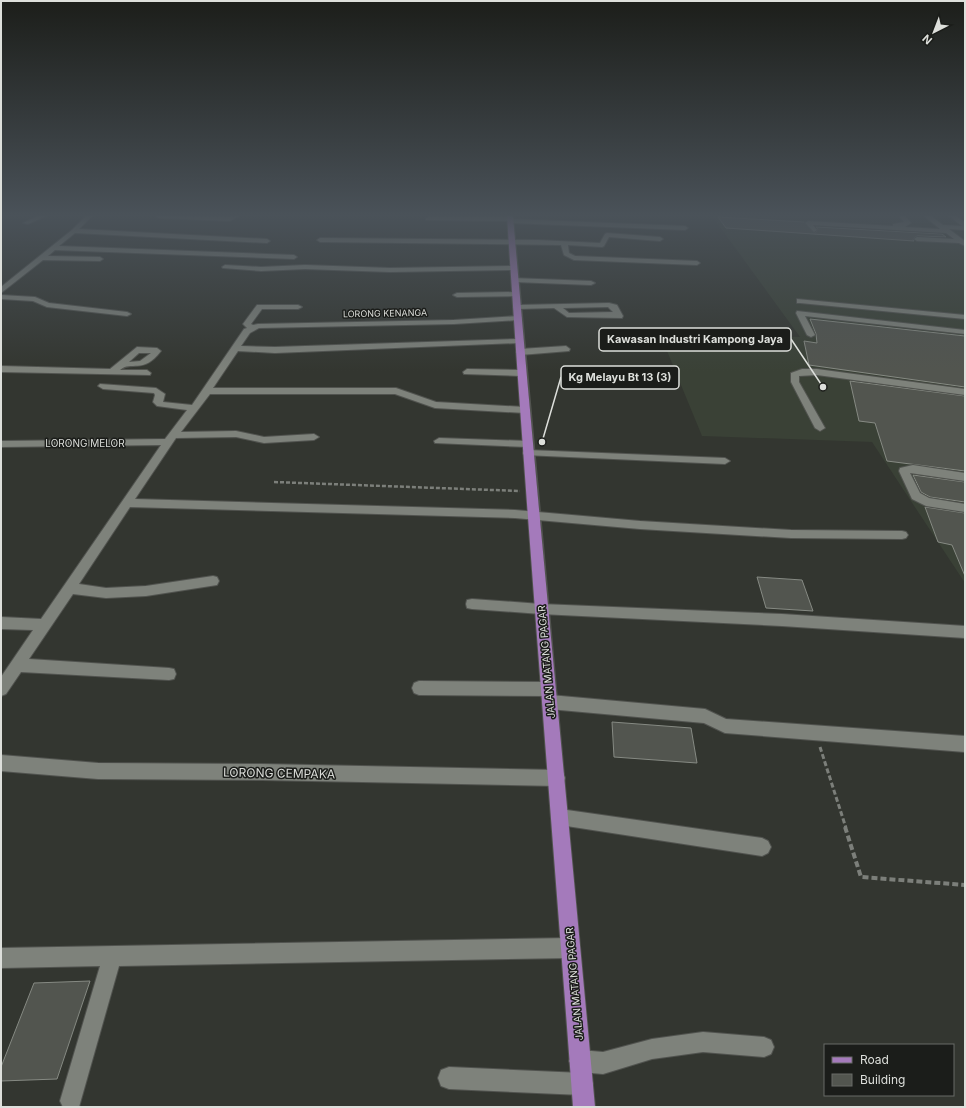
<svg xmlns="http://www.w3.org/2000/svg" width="966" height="1108" font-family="Inter,sans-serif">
  <rect width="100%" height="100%" fill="#333630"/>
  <!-- built -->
  <path fill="#3a4136" d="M712,216H965V583L872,442L702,436L660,334L800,337Z"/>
  <!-- building -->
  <path fill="#52554f" stroke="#868a83" d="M718,217L804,222L814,233L818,230L816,227L942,234L946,237L917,236L913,239L914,241L726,228Z
    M810,319L965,336V387L809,365L804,341L817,343L816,334Z
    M850,381L965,396V471L887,461L875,423L859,421Z
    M913,475L965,482V502L930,497L921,492Z
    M925,507L965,513V576L952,545L938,542Z
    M757,577L802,580L813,611L766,608Z
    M612,722L691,728L697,763L614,757Z
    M90,981L57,1079L1,1081V1067L34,983Z"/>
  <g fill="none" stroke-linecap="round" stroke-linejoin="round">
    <defs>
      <path id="minor" d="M38,216H46L28,224L23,223Z
        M86,216H92L79,229L267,239L270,241L267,243L75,233L59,246L294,255L297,257L294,259L55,250L48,256L100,257L103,259L100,261L43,260L1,293V287L72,230Z
        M156,216L229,217L239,216L230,221L159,218Z
        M899,216H905L911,223L905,227L940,229L924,216H931L943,225L962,226L949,216H956L965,222V230L949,229L965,241V246L959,243L917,241L914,239L917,237L954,239L946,233L813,225L817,230L814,232L805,223L808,221L893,226V224L904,222Z
        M428,217H510L513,219L685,226L688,228L685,230L510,223L507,221L426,220V218Z
        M607,233L660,237L663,239L660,241L609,237L604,246L602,247L568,245L569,253L575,256L697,261L700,263L697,265L574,260L564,255L561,245L320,242L317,240L320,238L538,240L600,243L605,234Z
        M225,265L261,267L305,265L390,268L514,266L517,268L514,270L390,272L305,269L261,271L223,268L222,267Z
        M512,278L591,281L595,283L591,285L515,282H512Z
        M516,292H519V296L457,297L453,295L457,293Z
        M1,295L35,297L49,303L127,312L131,314L127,316L47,307L33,301L1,299Z
        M797,299L965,315V319L800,303H797Z
        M609,303L617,305L623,316L622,318L567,317L554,308L517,309L513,307L517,305ZM608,307L613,312L569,313L563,308Z
        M257,305H298L302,307L298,309H262L251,324L253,325L258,324L454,320L518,316L522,318L518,320L454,324L259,328L250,333L241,346L275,347L519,339L523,341L519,343L275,353L238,351L213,388H396L436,402L525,407L530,410L525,413L435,408L395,394H210L181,432L236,431L264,437L314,434L319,437L314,440L264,443L236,437L176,438L135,499L515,510L640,521L791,530L902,531L906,532L908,535L906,538L902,539L791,538L640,529L515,518L130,507L79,584L106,588L146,586L213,576L217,577L219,581L217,585L146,596L106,598L73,594L29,659L169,668L174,669L176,674L174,679L169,680L21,672L6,694L1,696V677L33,630L1,629V617L41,619L161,445L1,447V441L165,439L187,410L157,406L153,402L155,395L154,393L103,389L98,386L100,384L156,388L165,394L163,402L192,405L244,329L247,328L243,324Z
        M797,311L965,330V334L805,316L815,335L811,337L807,335L796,313Z
        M566,346L570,349L569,351L520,355L516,352L520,349Z
        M137,347L157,348L161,351C143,375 131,360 120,370H147L151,373L150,375L1,372V366L110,369ZM139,353H151L140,361L129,362Z
        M467,369L521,370L525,373L521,376L464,374L463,372Z
        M802,369H817L965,389V395L817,375L799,376V382L825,428L820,431L815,428L791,382V373Z
        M439,438L528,441L533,444L528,447L435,443L434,441Z
        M528,450L725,458L730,461L725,464L524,455L523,453L524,451Z
        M913,465L965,473V481L910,473L920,493L929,498L965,504V512L926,506L912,499L899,471L900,468Z
        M472,599L541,604L782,614L965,626V638L782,626L541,614L472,609L467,608L466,604L467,600Z
        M419,681L548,682L553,684L555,689L553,694L550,695L705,709L726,719L965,736V752L725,733L704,723L549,709L544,707L542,702L544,697L547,696L419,695L414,693L412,688L414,683Z
        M1,755L98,763L262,764L557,770L563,772L565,778L563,784L557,786L262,780L98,779L1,771Z
        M560,809L762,838L768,841L771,847L768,853L762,856L560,825L554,823L552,817L554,811Z
        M570,938L577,941L580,948L577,955L570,958L119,966L79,1107H63L60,1101L100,966L1,968V948Z
        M703,1032L764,1037L771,1040L774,1047L771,1054L764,1057L703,1052L652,1059L603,1074L580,1072L573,1068L569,1061L573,1054L580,1050L603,1052L652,1039Z
        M449,1067L582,1073L590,1076L593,1084L590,1092L582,1095L449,1089L441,1086L438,1078L441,1070Z"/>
      <path id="major" d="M507,216H513C538,513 568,810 595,1107H573C551,810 526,513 507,216Z"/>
    </defs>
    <!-- minor casing -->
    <use href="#minor" stroke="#51534f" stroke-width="2"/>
    <!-- major casing -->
    <use href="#major" stroke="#51534f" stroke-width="2"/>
    <!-- path-far2 -->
    <path stroke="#7c7f7a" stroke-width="2.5" stroke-dasharray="4 2" stroke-linecap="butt" d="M274,482L520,491"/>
    <!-- path-far1 -->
    <path stroke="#7c7f7a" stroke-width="3" stroke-dasharray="5 2.5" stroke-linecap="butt" d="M820,747L846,828"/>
    <!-- path -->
    <path stroke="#7c7f7a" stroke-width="4" stroke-dasharray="6 3" stroke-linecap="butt" d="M845,827L861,877L965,885"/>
    <!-- minor -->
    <use href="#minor" fill="#7e827b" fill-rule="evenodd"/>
    <!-- major -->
    <use href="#major" fill="#a47abb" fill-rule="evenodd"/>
  </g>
  <!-- sky -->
  <linearGradient id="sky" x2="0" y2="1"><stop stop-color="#1c1e1a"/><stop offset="0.58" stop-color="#4a5259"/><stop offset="1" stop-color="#4a5259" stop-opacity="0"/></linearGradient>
  <rect width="966" height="371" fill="url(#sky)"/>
  <g text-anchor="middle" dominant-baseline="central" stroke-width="3" stroke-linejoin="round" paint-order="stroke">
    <!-- far-street labels -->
    <g font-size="9" fill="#dddfdb" stroke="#1b1d1a">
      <text transform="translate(385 313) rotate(-1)">LORONG KENANGA</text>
    </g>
    <!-- street labels -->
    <g font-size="10" fill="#dddfdb" stroke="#1b1d1a">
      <text x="85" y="443">LORONG MELOR</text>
      <text transform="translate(546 662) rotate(-95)">JALAN MATANG PAGAR</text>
      <text transform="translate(574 984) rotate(-95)">JALAN MATANG PAGAR</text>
    </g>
    <!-- near-street labels -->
    <g font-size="12" fill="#dddfdb" stroke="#1b1d1a">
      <text transform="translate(279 773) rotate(1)">LORONG CEMPAKA</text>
    </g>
  </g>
  <!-- callouts -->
  <path fill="none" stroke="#dddfdb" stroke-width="1.5" d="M823 387L791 339M542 442L561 377"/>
  <g fill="#dddfdb" stroke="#1b1d1a" stroke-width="1.5">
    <circle cx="823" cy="387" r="4"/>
    <circle cx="542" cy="442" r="4"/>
  </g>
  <g fill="#1b1d1a" stroke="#dddfdb" stroke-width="1.5">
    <rect x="599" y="328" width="192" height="23" rx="4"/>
    <rect x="561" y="366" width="118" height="23" rx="4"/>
  </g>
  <g font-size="11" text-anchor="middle" font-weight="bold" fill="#dddfdb">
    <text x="695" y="343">Kawasan Industri Kampong Jaya</text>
    <text x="620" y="381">Kg Melayu Bt 13 (3)</text>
  </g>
  <!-- border -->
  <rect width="966" height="1108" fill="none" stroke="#dddfdb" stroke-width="4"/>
  <!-- legend -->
  <rect x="824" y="1044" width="130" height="52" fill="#1b1d1a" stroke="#696b67"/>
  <rect x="832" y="1057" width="20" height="6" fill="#a47abb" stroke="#696b67"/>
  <text x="860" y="1064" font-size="12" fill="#dddfdb">Road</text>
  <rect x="832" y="1074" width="20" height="12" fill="#52554f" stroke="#696b67"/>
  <text x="860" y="1084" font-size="12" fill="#dddfdb">Building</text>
  <!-- north arrow -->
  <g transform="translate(934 32) rotate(222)" stroke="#1b1d1a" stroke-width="3" paint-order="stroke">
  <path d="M0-3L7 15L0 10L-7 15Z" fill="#dddfdb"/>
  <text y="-6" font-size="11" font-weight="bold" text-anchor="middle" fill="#dddfdb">N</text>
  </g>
</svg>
